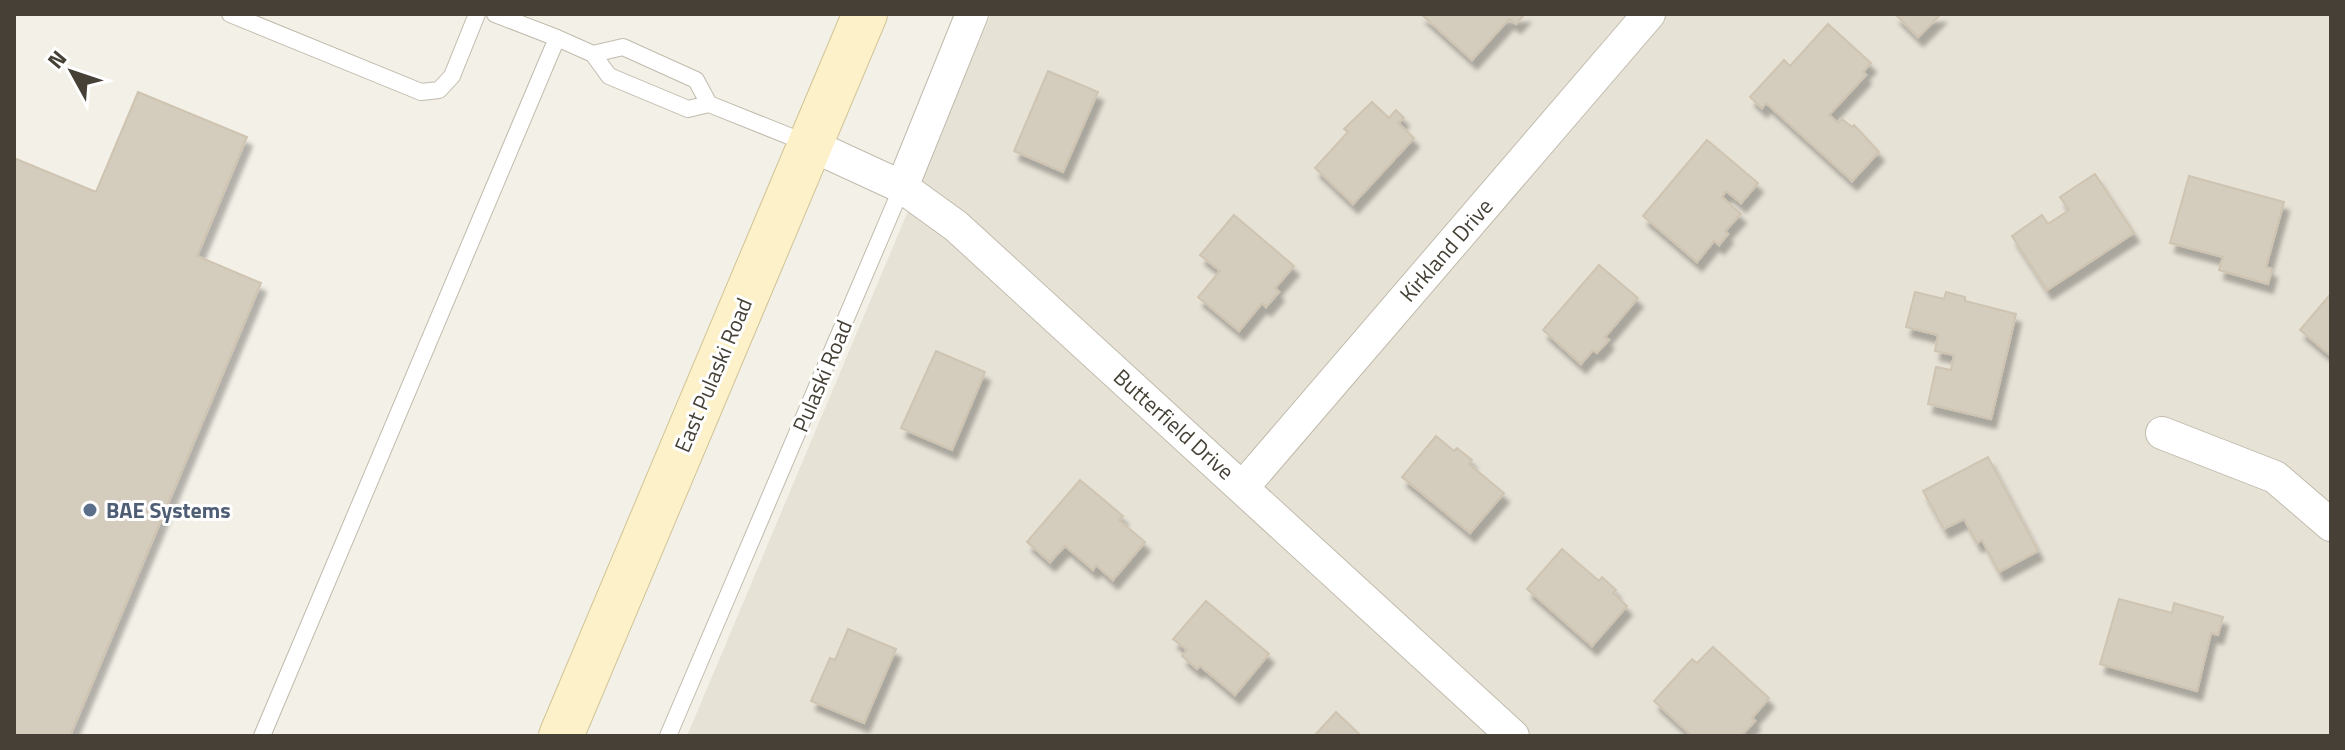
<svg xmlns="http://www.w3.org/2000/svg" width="2345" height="750" font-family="'Titillium Web',sans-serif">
  <defs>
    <filter id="shadow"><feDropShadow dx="5" dy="9" stdDeviation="2" flood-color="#0004"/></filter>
  </defs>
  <rect width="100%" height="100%" fill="#f3f0e7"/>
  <!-- residential -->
  <path fill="#e7e2d6" d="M991,14H2331V736H687Z"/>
  <!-- building -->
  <path fill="#d4ccbd" stroke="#cfc4b1" stroke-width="2" filter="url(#shadow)" d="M1421,14H1525L1516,24L1509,19L1472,60Z
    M1895,14H1941L1918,37Z
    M1828,24L1871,63L1863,72L1866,75L1829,115L1838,123L1842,119L1852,127L1854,125L1879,152L1852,181L1766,103L1762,108L1750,97L1784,60L1790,66Z
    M1048,71L1098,92L1063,172L1014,151Z
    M138,92L247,137L197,256L261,283L70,736H14V158L96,192Z
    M1372,102L1389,118L1396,110L1404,118L1398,123L1414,138L1353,204L1315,168L1348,132L1344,129Z
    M1707,140L1758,183L1741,203L1726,191L1722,197L1741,214L1725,231L1728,234L1719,245L1714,241L1697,262L1643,216Z
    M2095,174L2134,233L2047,290L2012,236L2042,215L2048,224L2069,210L2060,197Z
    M2189,176L2284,202L2266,267L2272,269L2268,284L2219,270L2223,257L2170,243Z
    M1234,215L1294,266L1275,288L1279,292L1266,307L1262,303L1239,331L1198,297L1220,271L1200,255Z
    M1599,265L1638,298L1605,337L1609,340L1597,353L1593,350L1581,364L1543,330Z
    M1915,292L1944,299L1946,292L1965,297V301L2016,314L1991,419L1928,404L1936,367L1951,370L1954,355L1935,351L1938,335L1906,327Z
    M2329,296L2331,297V356L2300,330Z
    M936,351L985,372L952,450L901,428Z
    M1436,436L1454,451L1457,448L1472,460L1469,464L1504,493L1470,533L1402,477Z
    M1988,457L2038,551L1999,572L1982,540L1977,543L1964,519L1944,529L1923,491Z
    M1080,480L1123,516L1119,520L1145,542L1113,580L1096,565L1093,570L1065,546L1050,562L1027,542Z
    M1562,549L1599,581L1602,577L1616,590L1613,593L1627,606L1592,646L1527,589Z
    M2119,599L2172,613L2174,603L2223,617L2218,635L2211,633L2197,691L2100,664Z
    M1206,601L1269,654L1235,695L1200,666L1197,669L1182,656L1187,650L1173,639Z
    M848,629L896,649L864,723L811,701L830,658L835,660Z
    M1713,647L1769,698L1752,718L1755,721L1741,736H1692L1654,701L1692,659L1697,663Z
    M1336,712L1359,734L1358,736H1314Z"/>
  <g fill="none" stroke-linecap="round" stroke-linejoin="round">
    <defs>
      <path id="service" d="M230,14L421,92L439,90L452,76L477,14
        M495,14L557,38
        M593,54L623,47L696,80L709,104
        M262,736L557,38L593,54L609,76L688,109L709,104L809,144
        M668,736L902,187"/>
      <path id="minor" d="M811,145L902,187L956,226L1513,736
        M902,187L972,14
        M2162,433L2275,477L2331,525
        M1243,487L1649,14"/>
      <path id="secondary" d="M561,736L865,14"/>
    </defs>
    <!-- service casing -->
    <use href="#service" stroke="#c1bbad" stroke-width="18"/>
    <!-- minor casing -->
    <use href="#minor" stroke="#c1bbad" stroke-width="34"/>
    <!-- secondary casing -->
    <use href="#secondary" stroke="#d1c498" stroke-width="46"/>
    <!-- service -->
    <use href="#service" stroke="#fff" stroke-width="16"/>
    <!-- minor -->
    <use href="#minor" stroke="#fff" stroke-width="32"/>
    <!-- secondary -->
    <use href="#secondary" stroke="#fcf1c8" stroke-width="44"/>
  </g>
  <!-- markers -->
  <circle fill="#5c6f8a" stroke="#fff" stroke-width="3" cx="90" cy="510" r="8"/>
  <g text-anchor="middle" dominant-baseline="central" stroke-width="6" stroke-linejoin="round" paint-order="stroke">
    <!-- street labels -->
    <g font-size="22" fill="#464036" stroke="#fff">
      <text transform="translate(1446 250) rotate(-49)">Kirkland Drive</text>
      <text transform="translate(713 375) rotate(-67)">East Pulaski Road</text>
      <text transform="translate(822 376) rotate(-67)">Pulaski Road</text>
      <text transform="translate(1174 424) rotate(42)">Butterfield Drive</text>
    </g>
    <!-- service labels -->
    <g font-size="22" font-weight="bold" fill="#4e5e75" stroke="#fff" text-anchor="start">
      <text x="106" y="510">BAE Systems</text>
    </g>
  </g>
  <!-- border -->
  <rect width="2345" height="750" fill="none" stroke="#464036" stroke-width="32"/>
  <!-- north arrow -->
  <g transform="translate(72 72) rotate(310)" stroke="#ffffff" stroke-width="6" paint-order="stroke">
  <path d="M0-6L14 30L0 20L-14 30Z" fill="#464036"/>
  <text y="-12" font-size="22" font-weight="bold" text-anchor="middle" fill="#464036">N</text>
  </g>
</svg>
